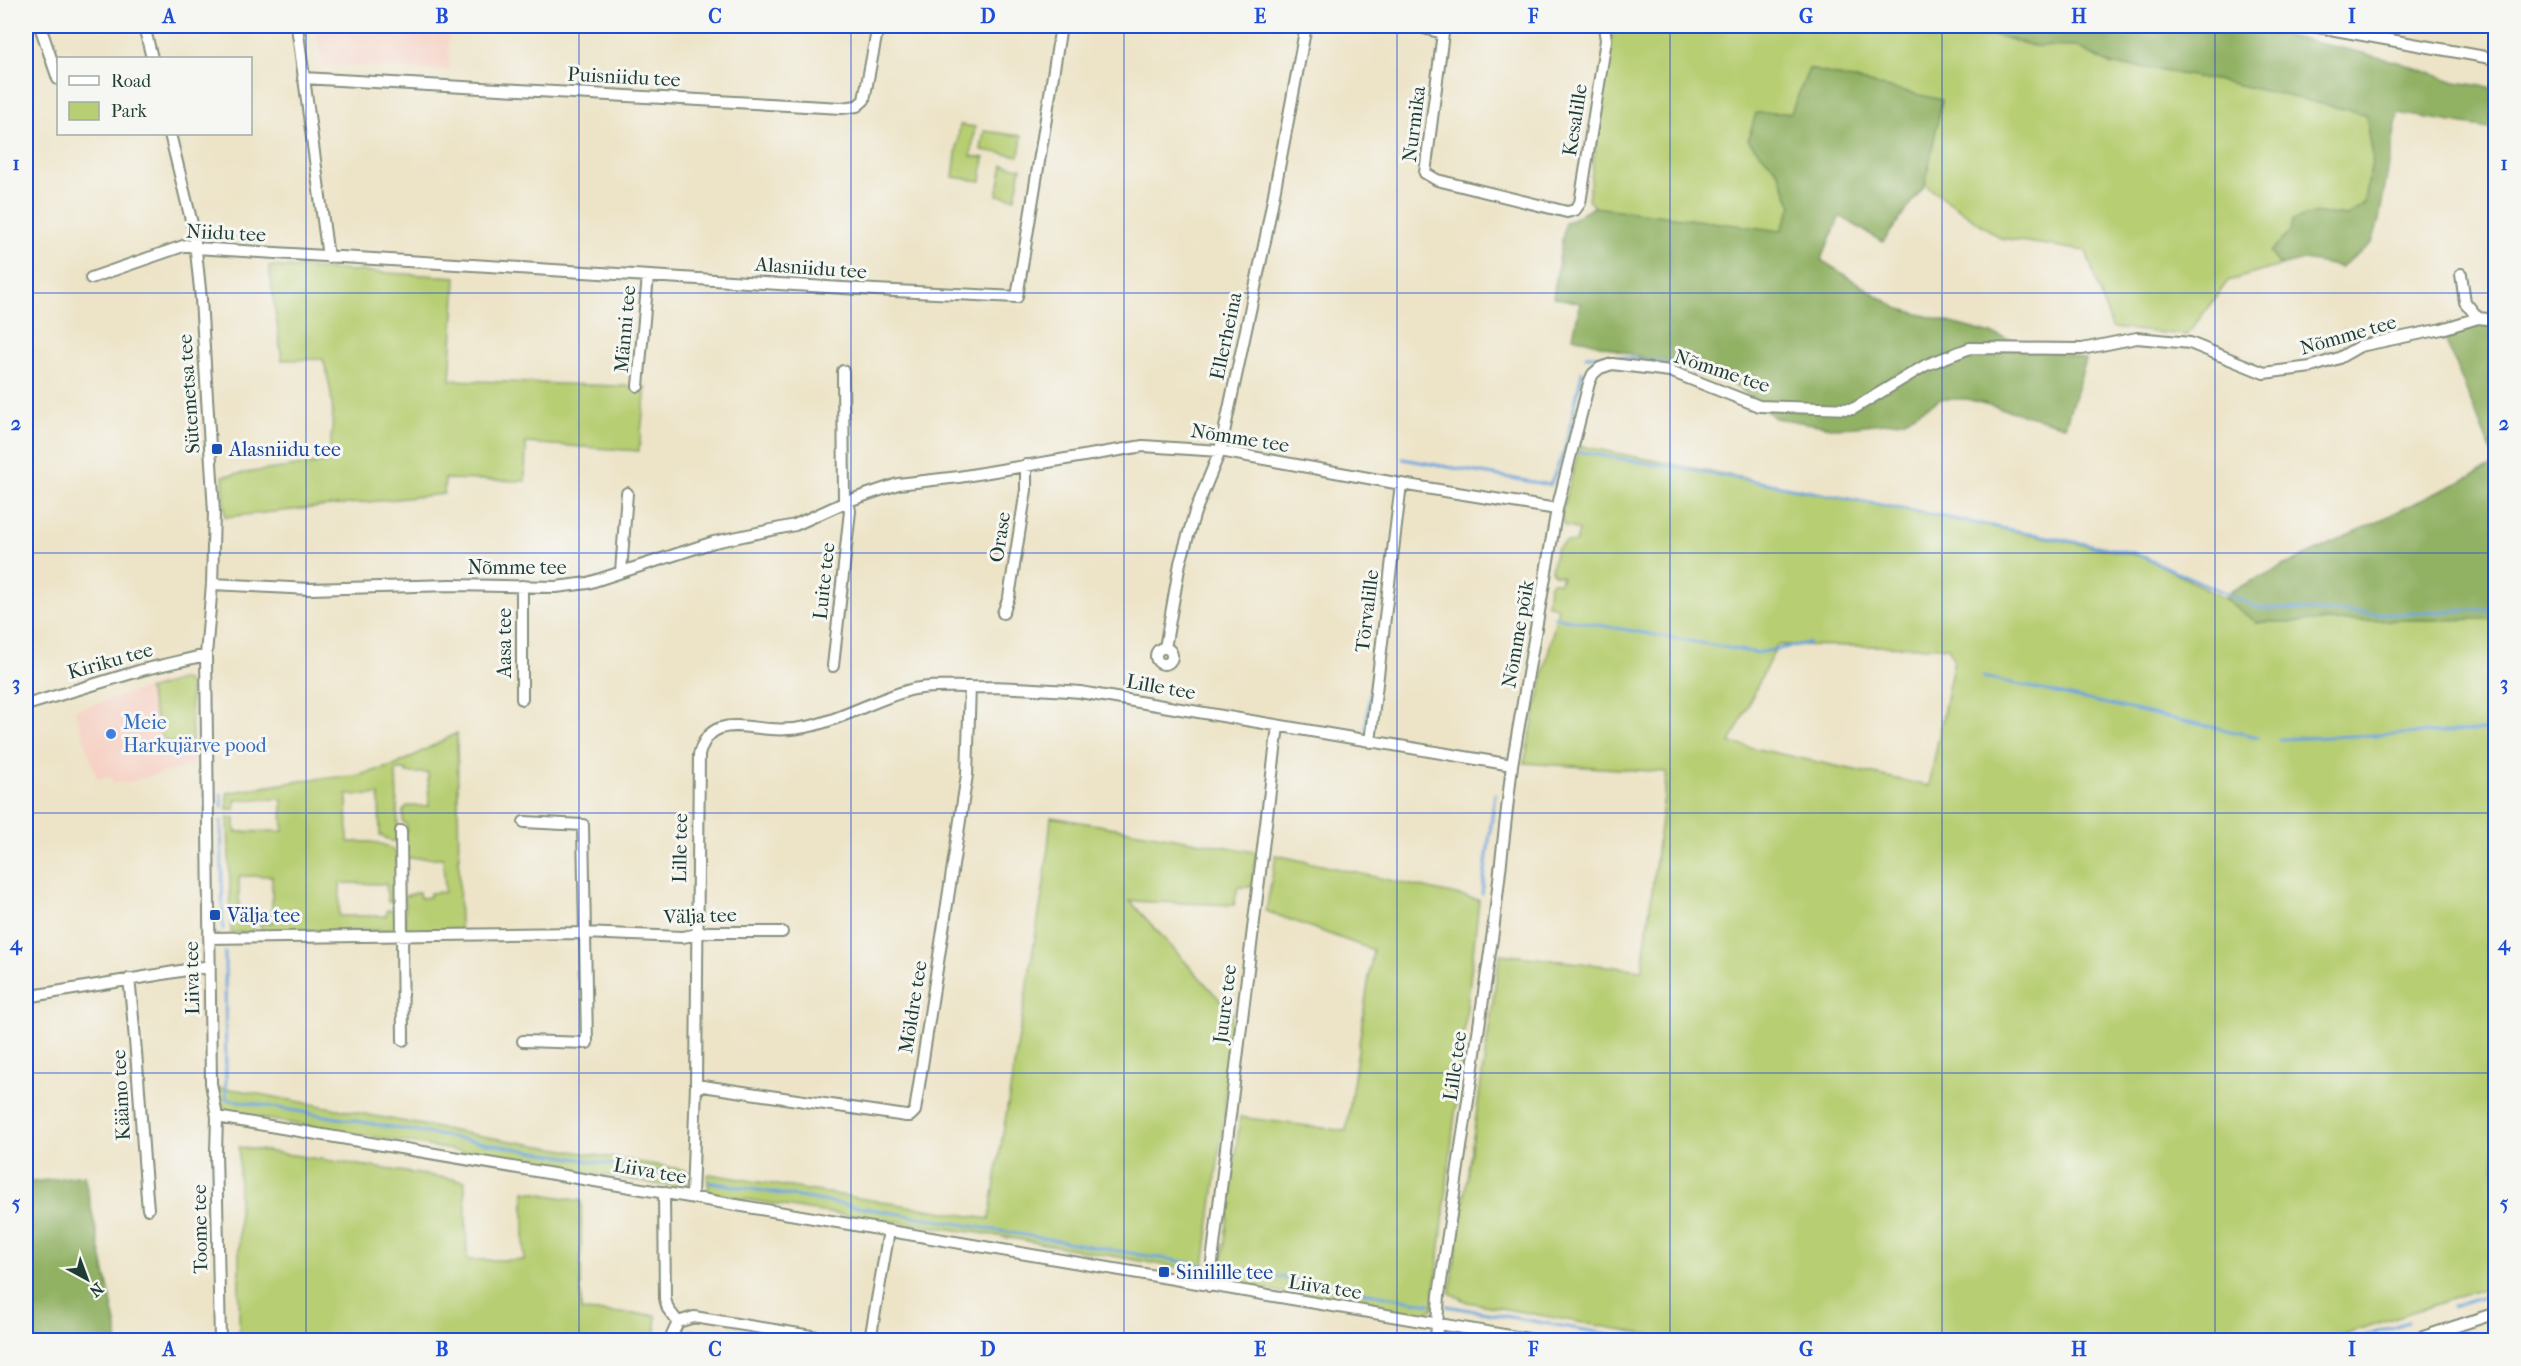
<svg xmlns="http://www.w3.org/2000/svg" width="2521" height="1366" font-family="'IM FELL French Canon',serif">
  <rect width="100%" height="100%" fill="#f6f6f2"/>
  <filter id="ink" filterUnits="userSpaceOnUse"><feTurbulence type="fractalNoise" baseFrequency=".0167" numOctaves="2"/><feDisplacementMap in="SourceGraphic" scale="12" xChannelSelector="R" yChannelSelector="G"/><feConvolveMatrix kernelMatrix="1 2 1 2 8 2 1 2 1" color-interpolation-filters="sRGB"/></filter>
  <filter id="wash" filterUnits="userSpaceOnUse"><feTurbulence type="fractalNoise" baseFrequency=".008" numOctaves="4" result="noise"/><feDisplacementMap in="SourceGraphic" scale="24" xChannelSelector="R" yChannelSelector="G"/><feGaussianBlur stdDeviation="1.35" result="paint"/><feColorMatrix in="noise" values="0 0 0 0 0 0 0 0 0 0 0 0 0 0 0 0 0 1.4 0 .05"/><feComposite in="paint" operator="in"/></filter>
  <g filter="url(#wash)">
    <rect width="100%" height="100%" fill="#ede4c8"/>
    <!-- built -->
    <path fill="#f6d1c5" d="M316,26H448L449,71L325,65L321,62Z
      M185,676L191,684L194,765L124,783H112V777L97,779L75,710Z"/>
    <!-- green -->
    <path fill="#b7ce72" stroke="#6b8653" stroke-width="1.5" fill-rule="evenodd" d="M1611,26H1961L2034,46L2078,47L2112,65L2141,67L2226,82L2366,114L2373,157L2364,205L2347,216L2318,213L2290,232L2271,252L2280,266L2228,281L2187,335L2112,328L2086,251L2000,238L1925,185L1941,100L1809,69L1791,113L1748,140L1778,171L1792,206L1781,231L1594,207L1588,199L1613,28Z
      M960,125L975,127L971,156L984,158L981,181L953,177Z
      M984,131L1022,136L1019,156L981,150Z
      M1003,165L1021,168L1015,198L997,195Z
      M269,266L456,277L450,380L646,387L639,451L526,443L525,481L445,479L444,494L225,517L223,476L327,462C336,423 334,396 323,359L282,360Z
      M1580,446L2145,557L2225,599L2256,622L2495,619V1285L2326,1340H1679L1467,1302L1450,1293L1500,954L1642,970L1667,772L1524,763L1558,608L1547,604L1549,586L1552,582H1560L1562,576L1555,575L1551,570L1556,549L1566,542L1576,543L1579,530L1564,526L1561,516ZM1777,645L1948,647L1954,659L1929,786L1730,743Z
      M183,679L190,685L192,741L169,742L161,736L148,690Z
      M457,733L460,930L410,931L405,928V896L419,892L420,898L430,897V893L445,892L443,858H405L404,831H407V826L403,821V811L407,806H429L428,773H406V770H396L398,831L395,843L380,835L379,795H347L348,842C365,842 386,839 397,855V901L388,902L386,884L340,883L339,916H386L387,910H395L397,925L392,930L262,933L260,923H272V876H239V923H253V932L231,933L228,817L235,818V832L283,831L282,799L235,800V809H227V793L313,779L355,776L396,765Z
      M1051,817L1256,852L1252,887H1238L1234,905L1130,901L1232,1013L1224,1115L1204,1267L1198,1271L987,1234L808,1210L709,1193L707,1175L710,1174L989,1219L1045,877Z
      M1276,855L1479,900L1433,1309L1420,1315L1220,1282L1240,1117L1346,1131L1373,950L1266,911Z
      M217,1088L238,1090L464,1133L685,1170L689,1173L688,1184L680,1188L230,1113L219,1102Z
      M239,1147L465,1181L467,1260H524V1191L581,1201V1311L656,1315V1340H239Z
      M690,1330L755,1340H681Z"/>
    <!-- forest -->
    <path fill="#91b164" stroke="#58774c" stroke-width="1.5" d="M1961,26H2195L2238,28L2282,35L2350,50L2398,62L2456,82L2495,88V129L2398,113L2379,220L2372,243L2341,267L2304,260L2280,266L2270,252L2290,232L2292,220L2318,213L2347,216L2364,205L2373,157L2366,114L2226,82L2141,67L2112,65L2078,47L2034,46Z
      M1809,69L1942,100L1925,185L1883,242L1840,216L1821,260L1897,308L2086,360L2065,426L1967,399H1940L1903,421L1837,428L1775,418L1737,386L1573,337L1580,303L1553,297L1565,223L1594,207L1781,231L1792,206L1778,171L1748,140L1756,113H1791Z
      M2480,324L2495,325V460L2443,334Z
      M2495,465V619L2256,622L2225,599L2231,591Z
      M84,1175L117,1328V1340H26V1183Z"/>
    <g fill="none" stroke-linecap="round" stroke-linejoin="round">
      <!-- stream -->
      <path stroke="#6ca4db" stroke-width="3" d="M1586,356C1630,355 1675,363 1716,379
        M1580,452L1760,482L2134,553L2259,608L2393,614L2496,609
        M1403,459L1550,485L1565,449L1582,372
        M1554,617L1757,653L1809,643
        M1983,677L2258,737
        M1366,728L1374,664
        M2279,739L2496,730
        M221,794L222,807
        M221,821L223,929
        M1482,894L1495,794
        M225,953L226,1099L684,1177
        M710,1182L1202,1265
        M1224,1267L1430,1304
        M1447,1306L1642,1340
        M2453,1307L2496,1293
        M2353,1340L2408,1322"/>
    </g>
  </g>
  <g filter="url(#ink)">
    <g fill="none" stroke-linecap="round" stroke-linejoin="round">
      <defs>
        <path id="street" d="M40,26L58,79
          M144,26L152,58
          M297,26L328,257
          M1416,26L1443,33L1425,173L1437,180L1567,212L1575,210L1580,203L1606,40L1604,26
          M2313,26L2496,59
          M303,78L842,108L857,106L864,100L878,26
          M170,134L194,232L201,299L214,512L212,584L206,655L211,1083L217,1117L216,1152L220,1340
          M2461,274L2465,302L2478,318
          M91,278L186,245L196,248L875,290L1017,297L1061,26
          M843,371L844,503
          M638,386L648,276
          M621,572L627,493
          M212,584L310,589L451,585L556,587L588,583L714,542L795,525L848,501L898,484L959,477L1143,446L1220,451L1401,484L1557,509L1589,383L1593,374L1600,368L1612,364L1670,371L1759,406L1853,409L1926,365L1970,348L2082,349L2137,338L2190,343L2264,373L2311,367L2339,358L2360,346L2442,329L2478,318L2496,320
          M522,586V699
          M1003,613L1009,597L1026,490V465
          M1165,648L1180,563L1195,512L1220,451L1265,241L1306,26
          M1156 656a8 8 0 1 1 16 0a8 8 0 1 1-16 0Z
          M833,666L850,511L848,501
          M26,705L142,670L206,655
          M1370,742L1401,484
          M401,831L403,1040
          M209,938L583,933L683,937L708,932H782
          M129,979C138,1055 141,1132 148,1209
          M26,997L210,966
          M523,1041L587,1043L583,825L524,822
          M696,1085L906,1116H910L915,1111L967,775L970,687
          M217,1117L1534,1340
          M664,1192L665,1299L668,1309L678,1322L670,1340
          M692,1196L696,1085L699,755C709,716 739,727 770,729C783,730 798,729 811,726C845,718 876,699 910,690C929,685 950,687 970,687C1007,687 1043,689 1080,692L1512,765
          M1209,1286L1278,726
          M678,1322L694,1317L836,1340
          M870,1340L889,1231
          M1436,1340L1439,1295L1493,932L1512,765L1557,509
          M2414,1340L2496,1313"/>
      </defs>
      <!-- street casing -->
      <use href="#street" stroke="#86907e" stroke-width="14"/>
      <!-- street -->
      <use href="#street" stroke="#fff" stroke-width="10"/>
    </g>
  </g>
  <!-- grid -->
  <path fill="none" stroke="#1d4ed8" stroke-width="1.5" stroke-opacity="0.55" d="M306,26V1340M579,26V1340M851,26V1340M1124,26V1340M1397,26V1340M1670,26V1340M1942,26V1340M2215,26V1340M26,293H2496M26,553H2496M26,813H2496M26,1073H2496"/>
  <!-- markers -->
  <g fill="#1a4fb4" stroke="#f6f6f2" stroke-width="2">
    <rect x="211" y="443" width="12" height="12" rx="3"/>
    <rect x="209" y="909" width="12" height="12" rx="3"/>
    <rect x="1158" y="1266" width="12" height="12" rx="3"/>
  </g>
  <circle fill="#3f7fe0" stroke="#f6f6f2" stroke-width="2" cx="111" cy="734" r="6"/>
  <g text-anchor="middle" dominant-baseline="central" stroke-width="6" stroke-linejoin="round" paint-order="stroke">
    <!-- street labels -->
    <g font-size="20" fill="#1f3d34" stroke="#f6f6f2">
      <text transform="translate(624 77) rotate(3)">Puisniidu tee</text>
      <text transform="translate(1575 120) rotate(-81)">Kesalille</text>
      <text transform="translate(1414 124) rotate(-83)">Nurmika</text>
      <text transform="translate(226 233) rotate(3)">Niidu tee</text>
      <text transform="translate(811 268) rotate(4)">Alasniidu tee</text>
      <text transform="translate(625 329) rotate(-85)">Männi tee</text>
      <text transform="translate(2348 335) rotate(-16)">Nõmme tee</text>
      <text transform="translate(1226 336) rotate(-78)">Ellerheina</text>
      <text transform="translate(1722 371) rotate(18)">Nõmme tee</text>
      <text transform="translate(189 394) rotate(-94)">Sütemetsa tee</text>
      <text transform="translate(1240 438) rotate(9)">Nõmme tee</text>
      <text transform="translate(1000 537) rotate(-81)">Orase</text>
      <text x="517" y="567">Nõmme tee</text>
      <text transform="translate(824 581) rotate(-84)">Luite tee</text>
      <text transform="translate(1367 611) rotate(-83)">Tõrvalille</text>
      <text transform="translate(1518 634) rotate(-80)">Nõmme põik</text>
      <text transform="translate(504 643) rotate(-90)">Aasa tee</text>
      <text transform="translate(110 661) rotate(-16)">Kiriku tee</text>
      <text transform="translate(1161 687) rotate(10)">Lille tee</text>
      <text transform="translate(680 848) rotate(-89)">Lille tee</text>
      <text transform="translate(700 916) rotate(-2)">Välja tee</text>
      <text transform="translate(192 978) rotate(-91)">Liiva tee</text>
      <text transform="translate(1225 1004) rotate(-83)">Juure tee</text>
      <text transform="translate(913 1007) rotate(-81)">Möldre tee</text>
      <text transform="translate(1455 1066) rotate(-82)">Lille tee</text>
      <text transform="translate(121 1095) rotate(-93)">Käämo tee</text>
      <text transform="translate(650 1171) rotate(10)">Liiva tee</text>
      <text transform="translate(200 1229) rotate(-91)">Toome tee</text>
      <text transform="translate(1325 1287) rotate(9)">Liiva tee</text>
    </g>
    <!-- transit labels -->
    <g font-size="20" fill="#164399" stroke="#f6f6f2" text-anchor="start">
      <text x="229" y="449">Alasniidu tee</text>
      <text x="227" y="915">Välja tee</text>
      <text x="1176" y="1272">Sinilille tee</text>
    </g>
    <!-- shop labels -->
    <g font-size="20" fill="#366cbe" stroke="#f6f6f2" text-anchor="start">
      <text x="123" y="722">Meie<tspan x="123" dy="23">Harkujärve pood</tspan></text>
    </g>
  </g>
  <!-- margin -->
  <rect width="2521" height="1366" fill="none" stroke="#f6f6f2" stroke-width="66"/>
  <!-- legend -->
  <rect x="57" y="57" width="195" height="78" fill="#f6f6f2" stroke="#a0aca6" stroke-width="1.5"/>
  <rect x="69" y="76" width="30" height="9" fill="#ffffff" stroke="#a0aca6" stroke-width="1.5"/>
  <text x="111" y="87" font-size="18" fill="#1f3d34">Road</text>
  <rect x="69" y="102" width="30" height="18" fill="#b7ce72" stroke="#a0aca6" stroke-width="1.5"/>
  <text x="111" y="117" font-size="18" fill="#1f3d34">Park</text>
  <!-- north arrow -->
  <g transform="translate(87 1279) rotate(139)" stroke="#f6f6f2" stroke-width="4.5" paint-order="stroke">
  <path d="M0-4.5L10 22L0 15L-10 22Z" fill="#1f3d34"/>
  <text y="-9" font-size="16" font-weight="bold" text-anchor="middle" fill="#1f3d34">N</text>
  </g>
  <rect x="33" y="33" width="2455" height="1300" fill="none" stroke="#1d4ed8" stroke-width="2"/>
  <g font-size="20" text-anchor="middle" font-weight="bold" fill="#1d4ed8">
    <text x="169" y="23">A</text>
    <text x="442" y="23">B</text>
    <text x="715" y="23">C</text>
    <text x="988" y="23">D</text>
    <text x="1260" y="23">E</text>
    <text x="1533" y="23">F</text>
    <text x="1806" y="23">G</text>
    <text x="2079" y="23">H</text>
    <text x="2352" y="23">I</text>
    <text x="16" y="170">1</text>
    <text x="2504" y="170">1</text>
    <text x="16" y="430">2</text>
    <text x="2504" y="430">2</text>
    <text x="16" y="690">3</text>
    <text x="2504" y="690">3</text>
    <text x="16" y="950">4</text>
    <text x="2504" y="950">4</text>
    <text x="16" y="1210">5</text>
    <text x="2504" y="1210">5</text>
    <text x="169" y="1356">A</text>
    <text x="442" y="1356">B</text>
    <text x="715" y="1356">C</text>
    <text x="988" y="1356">D</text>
    <text x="1260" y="1356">E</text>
    <text x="1533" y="1356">F</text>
    <text x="1806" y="1356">G</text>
    <text x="2079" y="1356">H</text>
    <text x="2352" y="1356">I</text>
  </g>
</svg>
